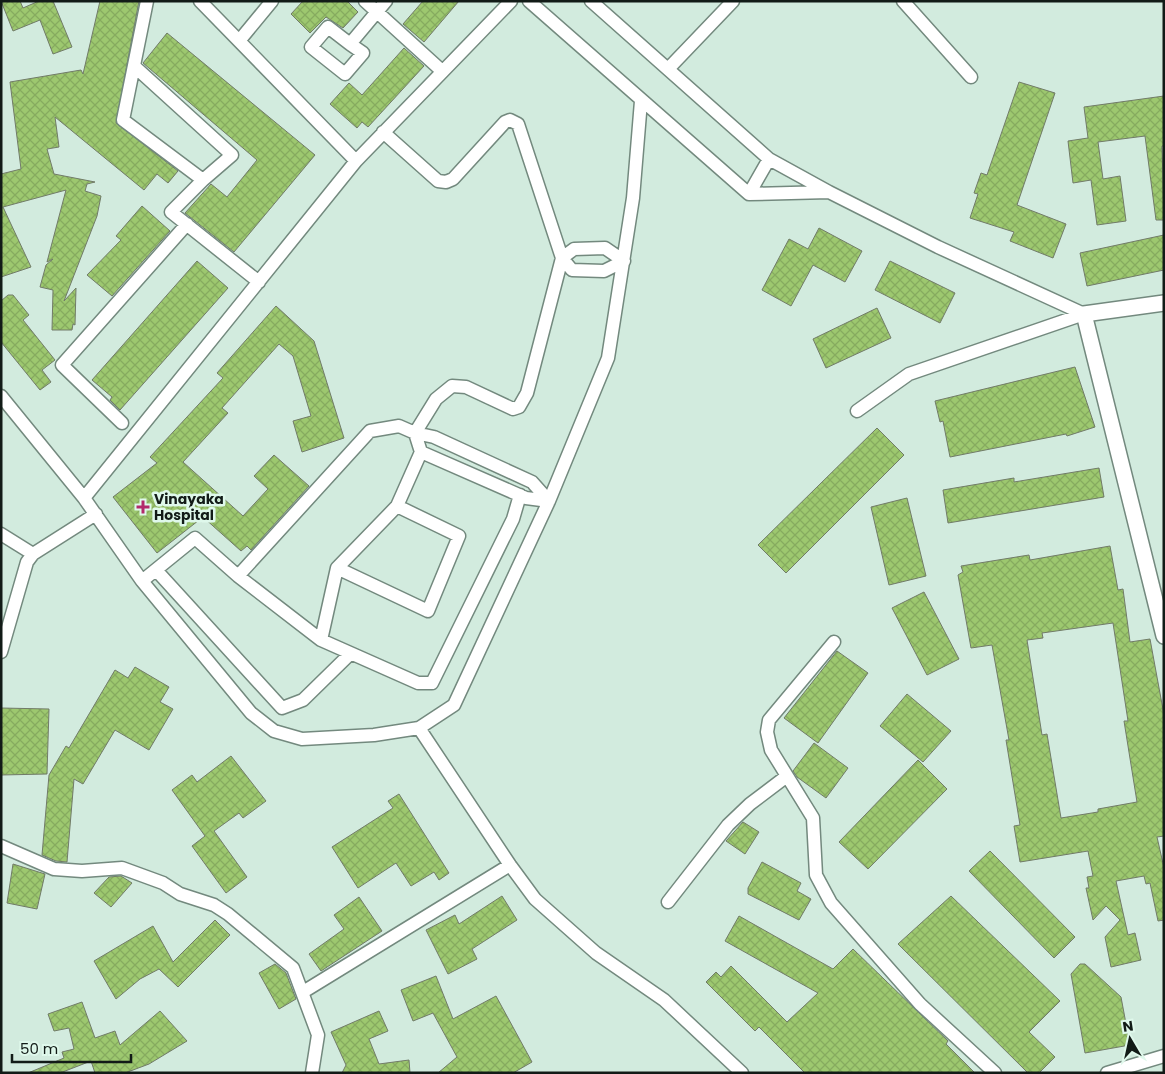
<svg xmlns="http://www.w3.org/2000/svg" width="1165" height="1074" font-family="Poppins,sans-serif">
  <defs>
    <pattern id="building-cross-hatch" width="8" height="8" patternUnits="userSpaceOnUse" patternTransform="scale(1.25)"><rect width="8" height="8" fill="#9dc86f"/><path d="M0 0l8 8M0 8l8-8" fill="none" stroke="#86ab5f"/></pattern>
  </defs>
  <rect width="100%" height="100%" fill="#d2ebde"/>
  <!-- building -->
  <path fill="url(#building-cross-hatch)" stroke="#717b68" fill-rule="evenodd" d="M1,1H20L23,8L39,1H53L72,47L53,54L40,20L13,31Z
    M100,1H139L116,123L178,171L168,183L157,174L144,190L55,117L59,147L47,149L54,174L95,182L87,184L85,191L101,196L97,216L64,301L76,288L75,325L73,324L72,330H52L53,290L40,287L46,265L53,259L47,262L66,190L3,207L31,267L1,277V174L21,169L10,82L81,70L83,74Z
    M303,1H347L358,12L343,28L326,17L310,33L291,14Z
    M423,1H459L424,42L403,24Z
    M167,33L315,155L234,252L185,213L211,184L227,197L257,160L143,63Z
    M404,48L424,66L368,127L362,122L357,128L330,104L349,83L362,95Z
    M1019,82L1055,93L1017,205L1066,224L1053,258L1010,241L1014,232L970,218L978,194L974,193L981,173L987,175Z
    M1164,96V146H1162L1164,220H1156L1145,136L1098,142L1103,179L1120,176L1126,221L1097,225L1091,180L1073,183L1068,141L1088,138L1084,107Z
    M142,206L170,231L112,296L87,275L121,240L116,236Z
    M819,228L862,251L845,282L813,265L791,306L762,290L789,239L808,249Z
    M1164,235V270L1087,286L1080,253Z
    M197,261L228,288L120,410L110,400L112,397L92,380Z
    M890,261L955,293L940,323L875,290Z
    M8,295H13L29,315L23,320L55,360L42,370L51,382L40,390L1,342V301Z
    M276,306L314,341L344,438L302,452L293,421L311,416L293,356L279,344L222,408L228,413L183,462L243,516L268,489L254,476L274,455L309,486L251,550L247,546L241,551L203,517L157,553L113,497L157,463L150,457L223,378L217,373Z
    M877,308L891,338L826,368L813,339Z
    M1075,367L1095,427L1067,436L1066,434L950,457L943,421L940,422L935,401Z
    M877,428L904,455L786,573L758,545Z
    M1099,468L1104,497L948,523L943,490L1014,478V482Z
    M907,498L926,576L889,585L871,507Z
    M1110,546L1118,590L1123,589L1130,642L1150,639L1164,715V836L1157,837L1164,868V920L1158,921L1150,883L1146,884L1144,876L1116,881L1128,935L1135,933L1141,960L1111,967L1105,937L1120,920L1106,906L1093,920L1086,888H1089L1087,877L1093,876L1088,851L1020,862L1014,826L1020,825L1006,740H1009L992,645L971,648L958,575L963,572L961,566L1029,555L1030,560ZM1113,623L1128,721H1124L1137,802L1098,809V812L1061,818L1047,734L1042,735L1027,640L1043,638L1042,633Z
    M924,592L959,659L927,675L892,608Z
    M837,651L868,673L818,743L784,718Z
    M135,667L169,687L160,702L173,709L149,750L115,730L83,784L74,779L67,862L56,861L42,855L49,775L66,746L69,748L115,670L128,678Z
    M907,694L951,731L923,762L880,726Z
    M1,708L49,709L47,774L1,775Z
    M814,743L848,768L826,798L797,777L793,771Z
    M231,756L266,801L243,818L239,813L214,831L247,877L226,893L192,846L205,836L172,790L192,775L197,782Z
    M918,760L947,789L868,869L839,842Z
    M399,794L449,873L439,880L434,872L411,886L396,863L358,888L332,847L393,808L388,801Z
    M743,822L759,832L745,854L726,841Z
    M990,851L1075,937L1054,958L969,871Z
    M762,862L801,883L797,891L811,899L799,920L748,894V888Z
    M13,864L45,874L37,909L7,903Z
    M121,876L132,883L111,907L94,893L109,877Z
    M502,896L517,920L472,949L477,959L448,974L426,930L455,915L459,924Z
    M951,896L1060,1001L1029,1032L1055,1057L1039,1073H1028L898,944Z
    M359,897L382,931L321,971L309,954L344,929L334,915Z
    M739,916L833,969L853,949L948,1041L946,1044L975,1073H805L759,1027L755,1031L706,982L716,972L721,977L731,966L787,1022L818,993L725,941Z
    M215,920L230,935L178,987L159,969L140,979L116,999L94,961L153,926L173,962Z
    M275,964L286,973L296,999L279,1009L259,973Z
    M1080,964H1085L1121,997L1130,1045L1085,1053L1071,974Z
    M436,976L453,1019L496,996L532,1062L513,1073H438L457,1057L433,1013L413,1021L401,990Z
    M82,1002L95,1038L115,1031L120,1045L160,1011L187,1041L149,1064L125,1073H95L91,1061L60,1073H28L64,1058L62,1052L74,1049L69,1028L54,1031L48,1014Z
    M379,1011L388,1031L369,1039L379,1064L409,1060L410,1073H342L346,1065L331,1032Z"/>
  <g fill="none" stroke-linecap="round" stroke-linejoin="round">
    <defs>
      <path id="minor" d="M147,1L123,120L203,180L171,212L259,282
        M200,1L356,161
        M365,1L442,71
        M529,1L749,194L829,192
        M591,1L769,159L829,192L938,247L1084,314
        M903,1L971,77
        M239,41L272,1
        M350,44L328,27L311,47L345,74L363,53L350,44L386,1
        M134,66L232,155L203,180
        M668,69L733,1
        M383,132L438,181L446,182L453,179L505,122L510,120L518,124L562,258L527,393L519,407L513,409L466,387L452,386L436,399L415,433L421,452L526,498L549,501
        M749,194L769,159
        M605,248L624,261L604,271L572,270L562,258L574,249Z
        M1,396L84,498L142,581L251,713L274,731L302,739L374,735L419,728L454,705L549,501L608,358L633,198L641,101
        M857,411L909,374L1084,314
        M122,423L62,365L187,224
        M84,498L356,161L511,1
        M397,506L421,452
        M1,534L33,554
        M156,570L282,708L303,700L350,654
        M238,576L370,431L399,426L415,433L434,437L532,482L549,501
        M142,581L195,538L238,576L321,640L418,683H432L513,519L520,495
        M321,640L337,568L397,506L459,536L428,611L337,568
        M834,642L769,720L767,732L771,750L813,818L816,875L831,903L920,1004L995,1073
        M1,652L27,562L33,554L96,514
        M419,728L510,865L535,899L596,953L664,1000L742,1073
        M1,846L54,869L82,871L122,868L163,883L180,894L214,905L228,914L293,968L318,1035L312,1073
        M668,902L728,825L750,804L787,776
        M303,992L510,865
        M1107,1073L1164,1056"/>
      <path id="tertiary" d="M1164,303L1084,314L1164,636"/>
    </defs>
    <!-- minor casing -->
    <use href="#minor" stroke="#73897e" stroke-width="15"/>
    <!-- tertiary casing -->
    <use href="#tertiary" stroke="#73897e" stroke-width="18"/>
    <!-- minor -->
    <use href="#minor" stroke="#fff" stroke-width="12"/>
    <!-- tertiary -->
    <use href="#tertiary" stroke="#fff" stroke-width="15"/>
  </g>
  <!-- markers -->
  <path fill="#b22a6b" stroke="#dff8eb" stroke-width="2" d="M140.5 499.5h5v5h5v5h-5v5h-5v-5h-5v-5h5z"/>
  <g text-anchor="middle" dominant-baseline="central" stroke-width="5" stroke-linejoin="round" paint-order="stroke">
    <!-- poi labels -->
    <g font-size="14" font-weight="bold" fill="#121b17" stroke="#dff8eb" text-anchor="start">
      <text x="154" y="499">Vinayaka<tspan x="154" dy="16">Hospital</tspan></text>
    </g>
  </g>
  <!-- border -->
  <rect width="1165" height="1074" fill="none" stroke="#121b17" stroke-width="5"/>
  <!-- north arrow -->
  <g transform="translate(1130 1039) rotate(351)" stroke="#dff8eb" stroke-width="4" paint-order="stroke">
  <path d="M0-4L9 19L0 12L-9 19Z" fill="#121b17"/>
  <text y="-8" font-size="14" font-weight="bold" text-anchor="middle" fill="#121b17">N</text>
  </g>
  <!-- scale -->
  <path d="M12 1054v8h119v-8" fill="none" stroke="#121b17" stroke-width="2.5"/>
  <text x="20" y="1054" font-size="15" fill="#121b17" stroke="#dff8eb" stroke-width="4" paint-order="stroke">50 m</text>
</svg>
